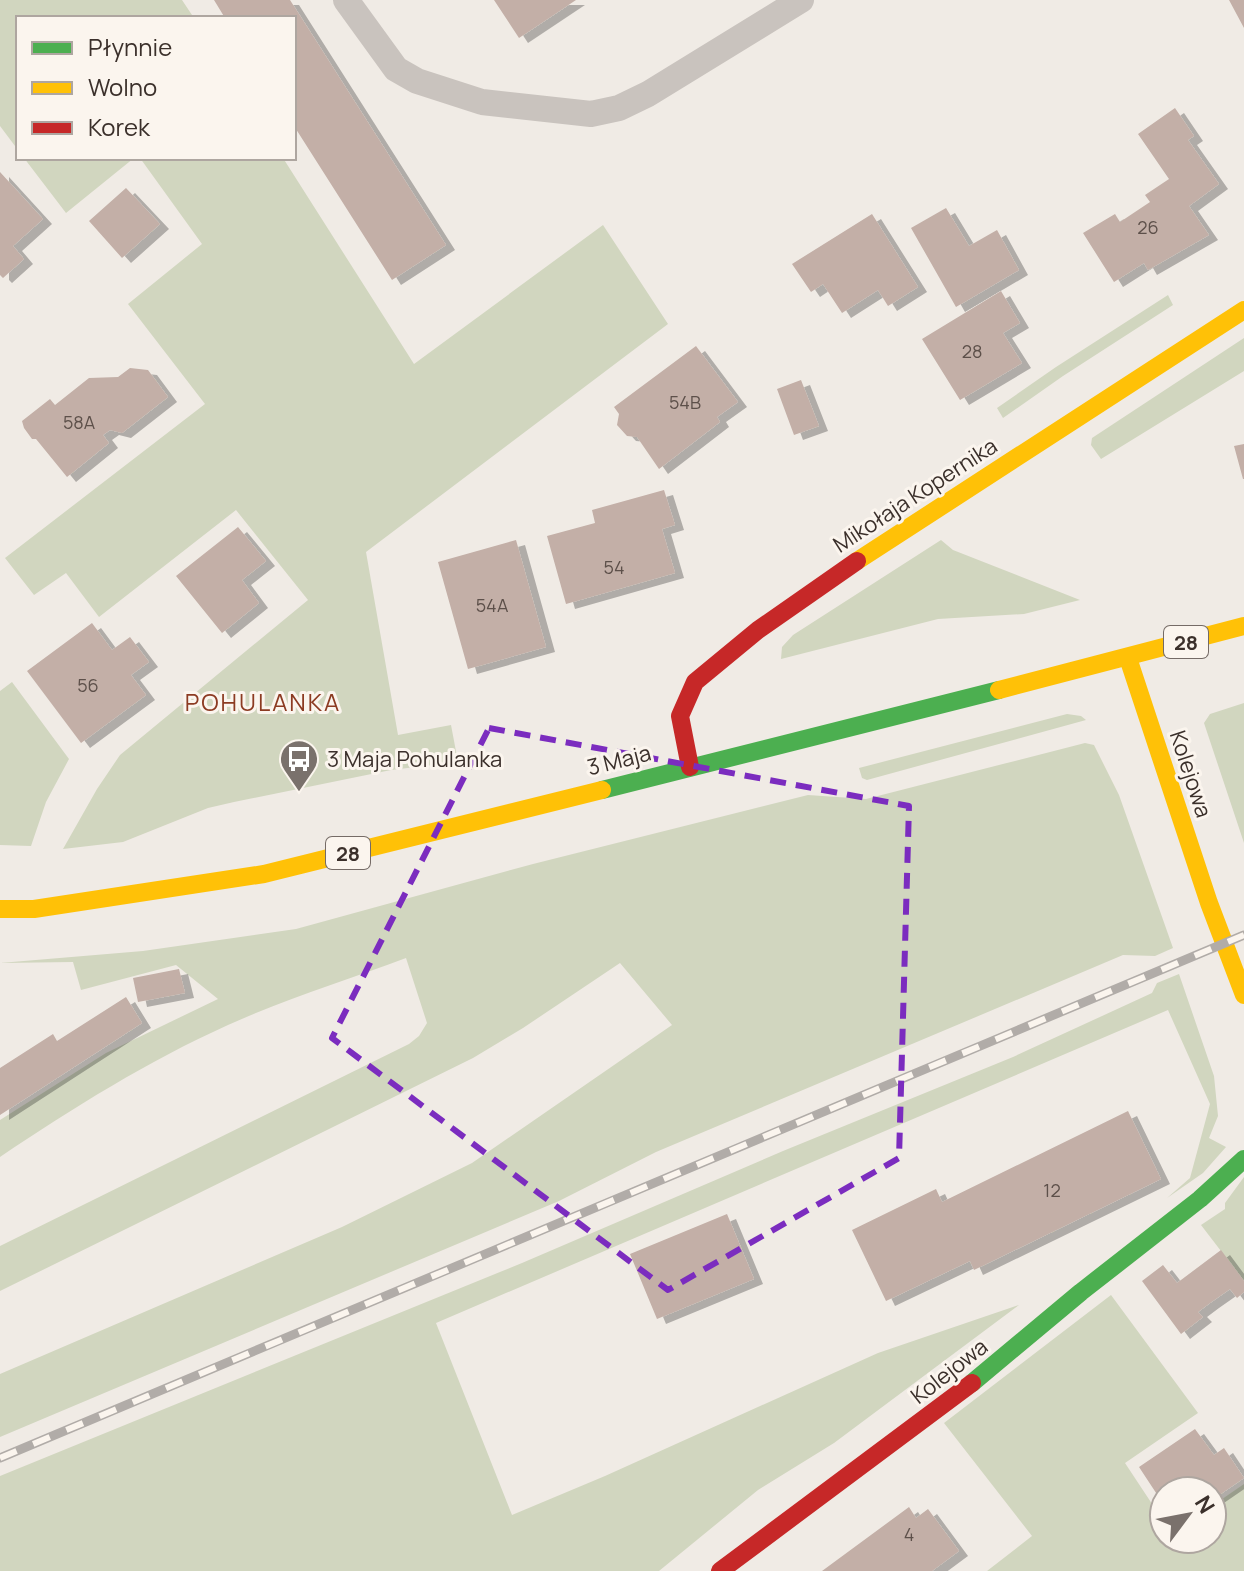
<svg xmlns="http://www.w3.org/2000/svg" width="1244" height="1571" font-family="Manrope,sans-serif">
  <defs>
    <filter id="shadow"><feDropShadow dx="9" dy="5" stdDeviation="0" flood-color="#0004"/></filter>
  </defs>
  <rect width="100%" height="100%" fill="#f0ebe5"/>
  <!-- green -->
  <path fill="#d1d6bf" d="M0,0H182L194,18H18V150L0,126Z
    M24,158H134L66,213Z
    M140,158H283L414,364L603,225L668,324L366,552L398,735L451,725L458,762L391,770L234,802L208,808L123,842L63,849L97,789L120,755L308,600L236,510L99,617L66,573L34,595L5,558L205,404L128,304L202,244Z
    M1168,295L1173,305L1063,376L1003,418L997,408L1056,367Z
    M1244,338V371L1101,459L1091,445L1092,438Z
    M941,540L953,550L1080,600L1024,614L938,619L781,659L782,647L793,635Z
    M12,682L69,759L46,802L31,846L0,845V691Z
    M1244,703V843L1204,723L1210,714Z
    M1067,714L1081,716L1086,720L867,780L862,778L859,768Z
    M1085,743L1094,745L1119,795L1173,948L1155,956L1123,955L656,1152L559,1201L0,1437V1374L342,1227L472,1163L672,1025L620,963L523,1028L473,1058L0,1291V1246L409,1044L419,1036L427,1023L406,958C347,980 286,999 228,1025C148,1061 73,1108 0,1157V1120L106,1053L218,999L176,965L81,990L73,962L0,963L143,951L296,929L533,864L808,795L866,799Z
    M1179,974L1214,1076L1218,1116L1209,1138L1226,1147L1203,1173L1167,1198L1190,1178L1210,1104L1168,1010L436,1323L512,1515L605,1476L878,1353L1019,1305L834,1443L758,1490L659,1571H0V1476L522,1263L783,1151L1013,1057L1152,993L1157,983Z
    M1244,1177V1281L1201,1225L1225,1209V1203Z
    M1111,1295L1198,1413L1125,1463L1164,1522V1539H1212V1506L1244,1484V1571H987L1032,1536L944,1423Z"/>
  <!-- building -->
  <path fill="#c3afa7" filter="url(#shadow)" d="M214,0H290L446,245L392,280L294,126V18H225Z
    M494,0H576L519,38Z
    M1229,0H1244V28Z
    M1175,108L1194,136L1188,140L1219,184L1189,206L1209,235L1148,270L1144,263L1114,282L1083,233L1115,214L1120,222L1150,202L1145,195L1169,179L1138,134Z
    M0,172L43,219L13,246L24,259L3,278L0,275Z
    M126,188L160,224L122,258L89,221Z
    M946,208L969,246L997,230L1019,270L956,307L911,228Z
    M872,214L918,287L888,306L878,290L842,313L823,284L811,292L792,264Z
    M1001,291L1020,323L1003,333L1022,363L960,400L922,339Z
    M696,346L738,402L717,417L720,422L659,469L637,437L627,436L617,425L619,414L614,407Z
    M130,368L148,370L168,397L122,433L110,430L103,435L109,443L67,477L36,439H32L24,428L22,421L50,399L55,405L89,378L118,377Z
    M801,380L819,426L794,435L777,389Z
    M1244,444V479H1243L1234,446Z
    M664,490L675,525L662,529L675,573L566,604L547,536L595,523L592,510Z
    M238,527L266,561L242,580L259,603L222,633L176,576Z
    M516,540L546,647L468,669L438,562Z
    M92,623L112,650L130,637L149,662L131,675L146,695L81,743L27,671Z
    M179,969L185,993L138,1002L133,978Z
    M126,997L142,1023L0,1115V1068L53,1034L57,1041Z
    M1128,1111L1161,1179L974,1270L970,1261L886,1301L852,1230L936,1189L942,1202Z
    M727,1214L754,1279L657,1319L630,1254Z
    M1221,1250L1244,1281V1292L1237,1298L1230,1289L1210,1303L1198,1312L1203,1317L1181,1334L1142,1281L1163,1265L1177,1283Z
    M1195,1429L1214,1455L1224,1448L1244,1478L1212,1500V1491H1164V1505L1139,1467Z
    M909,1507L916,1518L928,1509L959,1551L932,1571H822Z"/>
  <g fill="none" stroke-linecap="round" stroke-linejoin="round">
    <!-- lane -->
    <path stroke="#c9c3be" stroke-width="26" d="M346,0L396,69L417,81L482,102L591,114L619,108L648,94L801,0"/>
    <!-- fast -->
    <path stroke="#4caf50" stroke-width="18" d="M602,790L999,690
      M972,1383L1081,1292L1200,1199L1244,1159"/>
    <!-- slow -->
    <path stroke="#ffc107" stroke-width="18" d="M857,561L1244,310
      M1128,658L1209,903L1244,995
      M999,690L1244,626
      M0,909H34L264,874L602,790"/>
    <!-- jam -->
    <path stroke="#c62828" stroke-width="18" d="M690,767L680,716L695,682L758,630L857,561
      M720,1571L972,1383"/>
    <defs>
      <path id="rail" d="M0,1458L1244,935"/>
    </defs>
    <!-- rail casing -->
    <use href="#rail" stroke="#b1aca8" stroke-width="9"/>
    <!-- rail -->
    <use href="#rail" stroke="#fbf5ee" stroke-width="6" stroke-dasharray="18" stroke-linecap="butt"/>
  </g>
  <!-- marked area -->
  <path fill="none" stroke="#7b2cbf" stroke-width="6" stroke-dasharray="16 10" stroke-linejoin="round" d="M489,728L909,806L899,1158L668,1290L332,1038Z"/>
  <!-- icons -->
  <defs>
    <symbol id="bus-pin" viewBox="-11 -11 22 30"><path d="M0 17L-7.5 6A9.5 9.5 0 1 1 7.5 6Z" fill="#7a716c" stroke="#fbf5ee"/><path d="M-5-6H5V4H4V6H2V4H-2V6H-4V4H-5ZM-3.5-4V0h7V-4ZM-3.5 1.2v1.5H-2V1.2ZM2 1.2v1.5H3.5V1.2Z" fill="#fff"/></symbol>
  </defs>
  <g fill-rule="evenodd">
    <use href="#bus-pin" x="277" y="737" width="44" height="60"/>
  </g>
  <g text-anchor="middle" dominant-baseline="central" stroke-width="6" stroke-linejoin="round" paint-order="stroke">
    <!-- number labels -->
    <g font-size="18" fill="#5d504a">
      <text x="1148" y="227">26</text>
      <text x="972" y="351">28</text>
      <text x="685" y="402">54B</text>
      <text x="79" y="422">58A</text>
      <text x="614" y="567">54</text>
      <text x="492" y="605">54A</text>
      <text x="88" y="685">56</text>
      <text x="1052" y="1190">12</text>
      <text x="909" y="1534">4</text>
    </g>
    <!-- shield labels -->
    <g fill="#fbf5ee" stroke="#756b66" stroke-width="2">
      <rect x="1164" y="626" width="44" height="32" rx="6"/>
      <rect x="326" y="837" width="44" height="32" rx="6"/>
    </g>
    <g font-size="20" font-weight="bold" fill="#3b302b">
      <text x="1186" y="642">28</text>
      <text x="348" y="853">28</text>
    </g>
    <!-- street labels -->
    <g font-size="22" fill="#3b302b" stroke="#fbf5ee">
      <text transform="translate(915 495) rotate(-33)">Mikołaja Kopernika</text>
      <text transform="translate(619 760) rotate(-14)">3 Maja</text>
      <text transform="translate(1191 774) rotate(72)">Kolejowa</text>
      <text transform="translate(949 1371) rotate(-38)">Kolejowa</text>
    </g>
    <!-- poi labels -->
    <g font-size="22" fill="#3b302b" stroke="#fbf5ee" text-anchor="start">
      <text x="327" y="759">3 Maja Pohulanka</text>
    </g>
    <!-- neighbourhood labels -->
    <g font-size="24" letter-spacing="2" fill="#8c3b22" stroke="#fbf5ee">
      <text x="263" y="701">POHULANKA</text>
    </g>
  </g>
  <!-- legend -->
  <rect x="16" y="16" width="280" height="144" fill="#fbf5ee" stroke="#aea6a0" stroke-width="2"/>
  <rect x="32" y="42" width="40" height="12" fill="#4caf50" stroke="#aea6a0" stroke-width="2"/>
  <text x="88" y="56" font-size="24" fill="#3b302b">Płynnie</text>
  <rect x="32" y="82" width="40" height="12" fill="#ffc107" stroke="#aea6a0" stroke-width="2"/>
  <text x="88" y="96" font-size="24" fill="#3b302b">Wolno</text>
  <rect x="32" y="122" width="40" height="12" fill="#c62828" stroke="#aea6a0" stroke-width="2"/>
  <text x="88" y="136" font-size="24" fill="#3b302b">Korek</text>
  <!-- north arrow -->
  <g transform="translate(1188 1515) rotate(58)"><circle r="38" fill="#fbf5ee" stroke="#aea6a0" stroke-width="2"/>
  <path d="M0-6L14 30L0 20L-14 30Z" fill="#7a716c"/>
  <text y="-12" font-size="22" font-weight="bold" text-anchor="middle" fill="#3b302b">N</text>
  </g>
</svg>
